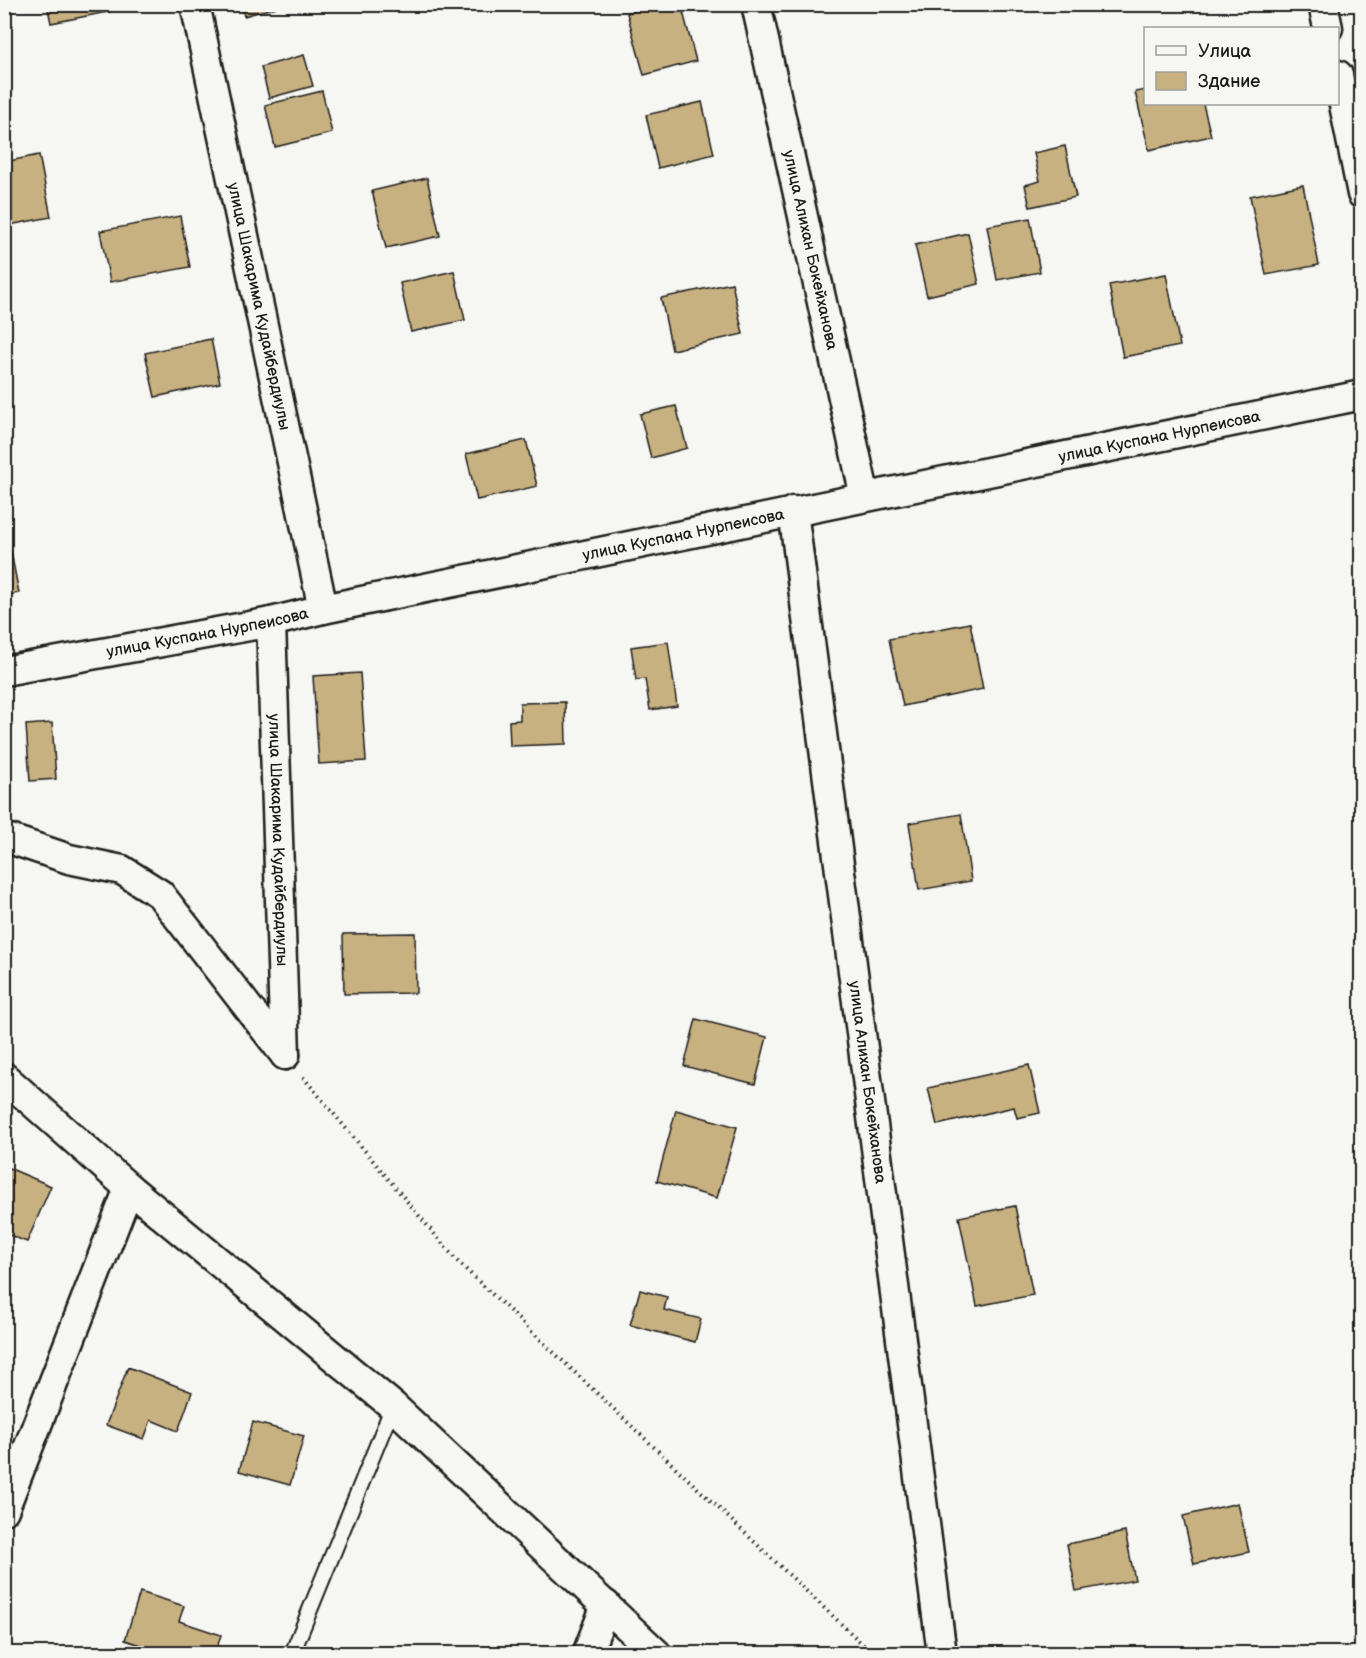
<svg xmlns="http://www.w3.org/2000/svg" width="1366" height="1658" font-family="'Balsamiq Sans',sans-serif">
  <rect width="100%" height="100%" fill="#f6f6f2"/>
  <filter id="ink" filterUnits="userSpaceOnUse"><feTurbulence type="fractalNoise" baseFrequency=".0167" numOctaves="2"/><feDisplacementMap in="SourceGraphic" scale="12" xChannelSelector="R" yChannelSelector="G"/><feConvolveMatrix kernelMatrix="1 2 1 2 8 2 1 2 1" color-interpolation-filters="sRGB"/></filter>
  <g filter="url(#ink)">
    <!-- building -->
    <path fill="#c8b180" stroke="#1c1c1c" stroke-width="1.5" d="M47,4H117L118,10L51,23Z
      M241,4H284V5L244,16Z
      M659,4H681L696,61L644,75L627,13Z
      M304,55L313,86L269,98L261,67Z
      M1146,90V104H1203L1211,136L1149,150L1135,92Z
      M322,91L332,133L275,147L265,105Z
      M702,102L714,154L658,168L646,115Z
      M1065,146L1076,197L1030,207L1025,185L1040,181L1034,153Z
      M39,155L51,217L4,226V162Z
      M427,178L440,236L386,248L372,191Z
      M1303,185L1319,265L1266,275L1250,196Z
      M180,216L190,267L110,282L100,231Z
      M1030,218L1040,272L997,280L987,226Z
      M968,233L979,284L927,296L915,245Z
      M454,271L465,320L411,332L400,283Z
      M1166,274L1180,346L1123,357L1109,285Z
      M732,283L743,334L672,350L661,298Z
      M211,339L220,383L155,397L145,353Z
      M676,406L687,448L651,458L640,414Z
      M526,440L537,486L477,500L466,454Z
      M4,516L19,593L4,596Z
      M970,623L983,689L903,706L889,639Z
      M668,642L677,706L650,710L645,679L636,680L631,647Z
      M360,673L366,761L319,764L313,676Z
      M565,702L566,744L510,746L509,721L520,720V703Z
      M52,723L56,779L30,781L26,725Z
      M961,814L971,881L919,890L909,823Z
      M415,933L416,993L344,994L343,934Z
      M696,1019L767,1037L755,1084L684,1066Z
      M1029,1065L1040,1113L1017,1118L1014,1107L937,1125L928,1088Z
      M676,1110L737,1127L717,1198L657,1181Z
      M4,1166L51,1186L27,1242L4,1233Z
      M1015,1206L1033,1295L977,1306L959,1217Z
      M640,1290L667,1297L664,1310L701,1319L695,1342L630,1325Z
      M128,1367L192,1392L178,1431L151,1420L144,1439L106,1425Z
      M253,1422L304,1436L290,1485L239,1471Z
      M1238,1503L1249,1552L1194,1564L1183,1516Z
      M1125,1532L1135,1580L1076,1591L1067,1544Z
      M140,1592L184,1606L179,1621L221,1635L215,1654H168L125,1640Z"/>
    <g fill="none" stroke-linecap="round" stroke-linejoin="round">
      <defs>
        <path id="service" d="M292,1654L393,1406"/>
        <g id="minor">
          <path id="s1" d="M195,4L323,609"/>
          <path id="s2" d="M756,4L865,497"/>
          <path d="M1323,4L1328,28"/>
          <path d="M1338,75L1362,194"/>
          <path id="s3" d="M793,511L942,1654"/>
          <path id="s4" d="M271,622L285,1055"/>
          <path id="s5" d="M4,671L271,622L323,609L1362,395"/>
          <path d="M4,837L69,859L122,870L160,894L285,1055"/>
          <path d="M4,1077L129,1188L393,1406L657,1654"/>
          <path d="M4,1510L129,1188"/>
          <path d="M587,1654L606,1605"/>
        </g>
      </defs>
      <!-- service casing -->
      <use href="#service" stroke="#1c1c1c" stroke-width="18"/>
      <!-- minor casing -->
      <use href="#minor" stroke="#1c1c1c" stroke-width="33"/>
      <!-- path -->
      <path stroke="#1c1c1c" stroke-width="4" stroke-dasharray="1.5 4.5" stroke-linecap="butt" d="M303,1077L457,1261L873,1654"/>
      <!-- service -->
      <use href="#service" stroke="#f6f6f2" stroke-width="14"/>
      <!-- minor -->
      <use href="#minor" stroke="#f6f6f2" stroke-width="28"/>
    </g>
  </g>
  <g text-anchor="middle" dominant-baseline="central" stroke-width="4.5" stroke-linejoin="round" paint-order="stroke">
    <!-- street labels -->
    <g font-size="16" fill="#1c1c1c" stroke="#f6f6f2">
      <text stroke="none"><textPath href="#s2" startOffset="252">улица Алихан Бокейханова</textPath></text>
      <text stroke="none"><textPath href="#s1" startOffset="309">улица Шакарима Кудайбердиулы</textPath></text>
      <text stroke="none"><textPath href="#s5" startOffset="1179">улица Куспана Нурпеисова</textPath></text>
      <text stroke="none"><textPath href="#s5" startOffset="693">улица Куспана Нурпеисова</textPath></text>
      <text stroke="none"><textPath href="#s5" startOffset="207">улица Куспана Нурпеисова</textPath></text>
      <text stroke="none"><textPath href="#s4" startOffset="218">улица Шакарима Кудайбердиулы</textPath></text>
      <text stroke="none"><textPath href="#s3" startOffset="576">улица Алихан Бокейханова</textPath></text>
    </g>
  </g>
  <!-- margin -->
  <rect width="1366" height="1658" fill="none" stroke="#f6f6f2" stroke-width="24"/>
  <rect x="12" y="12" width="1342" height="1634" fill="none" stroke="#1c1c1c" stroke-width="2" filter="url(#ink)"/>
  <!-- legend -->
  <rect x="1144" y="27" width="195" height="78" fill="#f6f6f2" stroke="#9f9f9c" stroke-width="1.5"/>
  <rect x="1156" y="46" width="30" height="9" fill="#f6f6f2" stroke="#9f9f9c" stroke-width="1.5"/>
  <text x="1198" y="57" font-size="18" fill="#1c1c1c">Улица</text>
  <rect x="1156" y="72" width="30" height="18" fill="#c8b180" stroke="#9f9f9c" stroke-width="1.5"/>
  <text x="1198" y="87" font-size="18" fill="#1c1c1c">Здание</text>
</svg>
